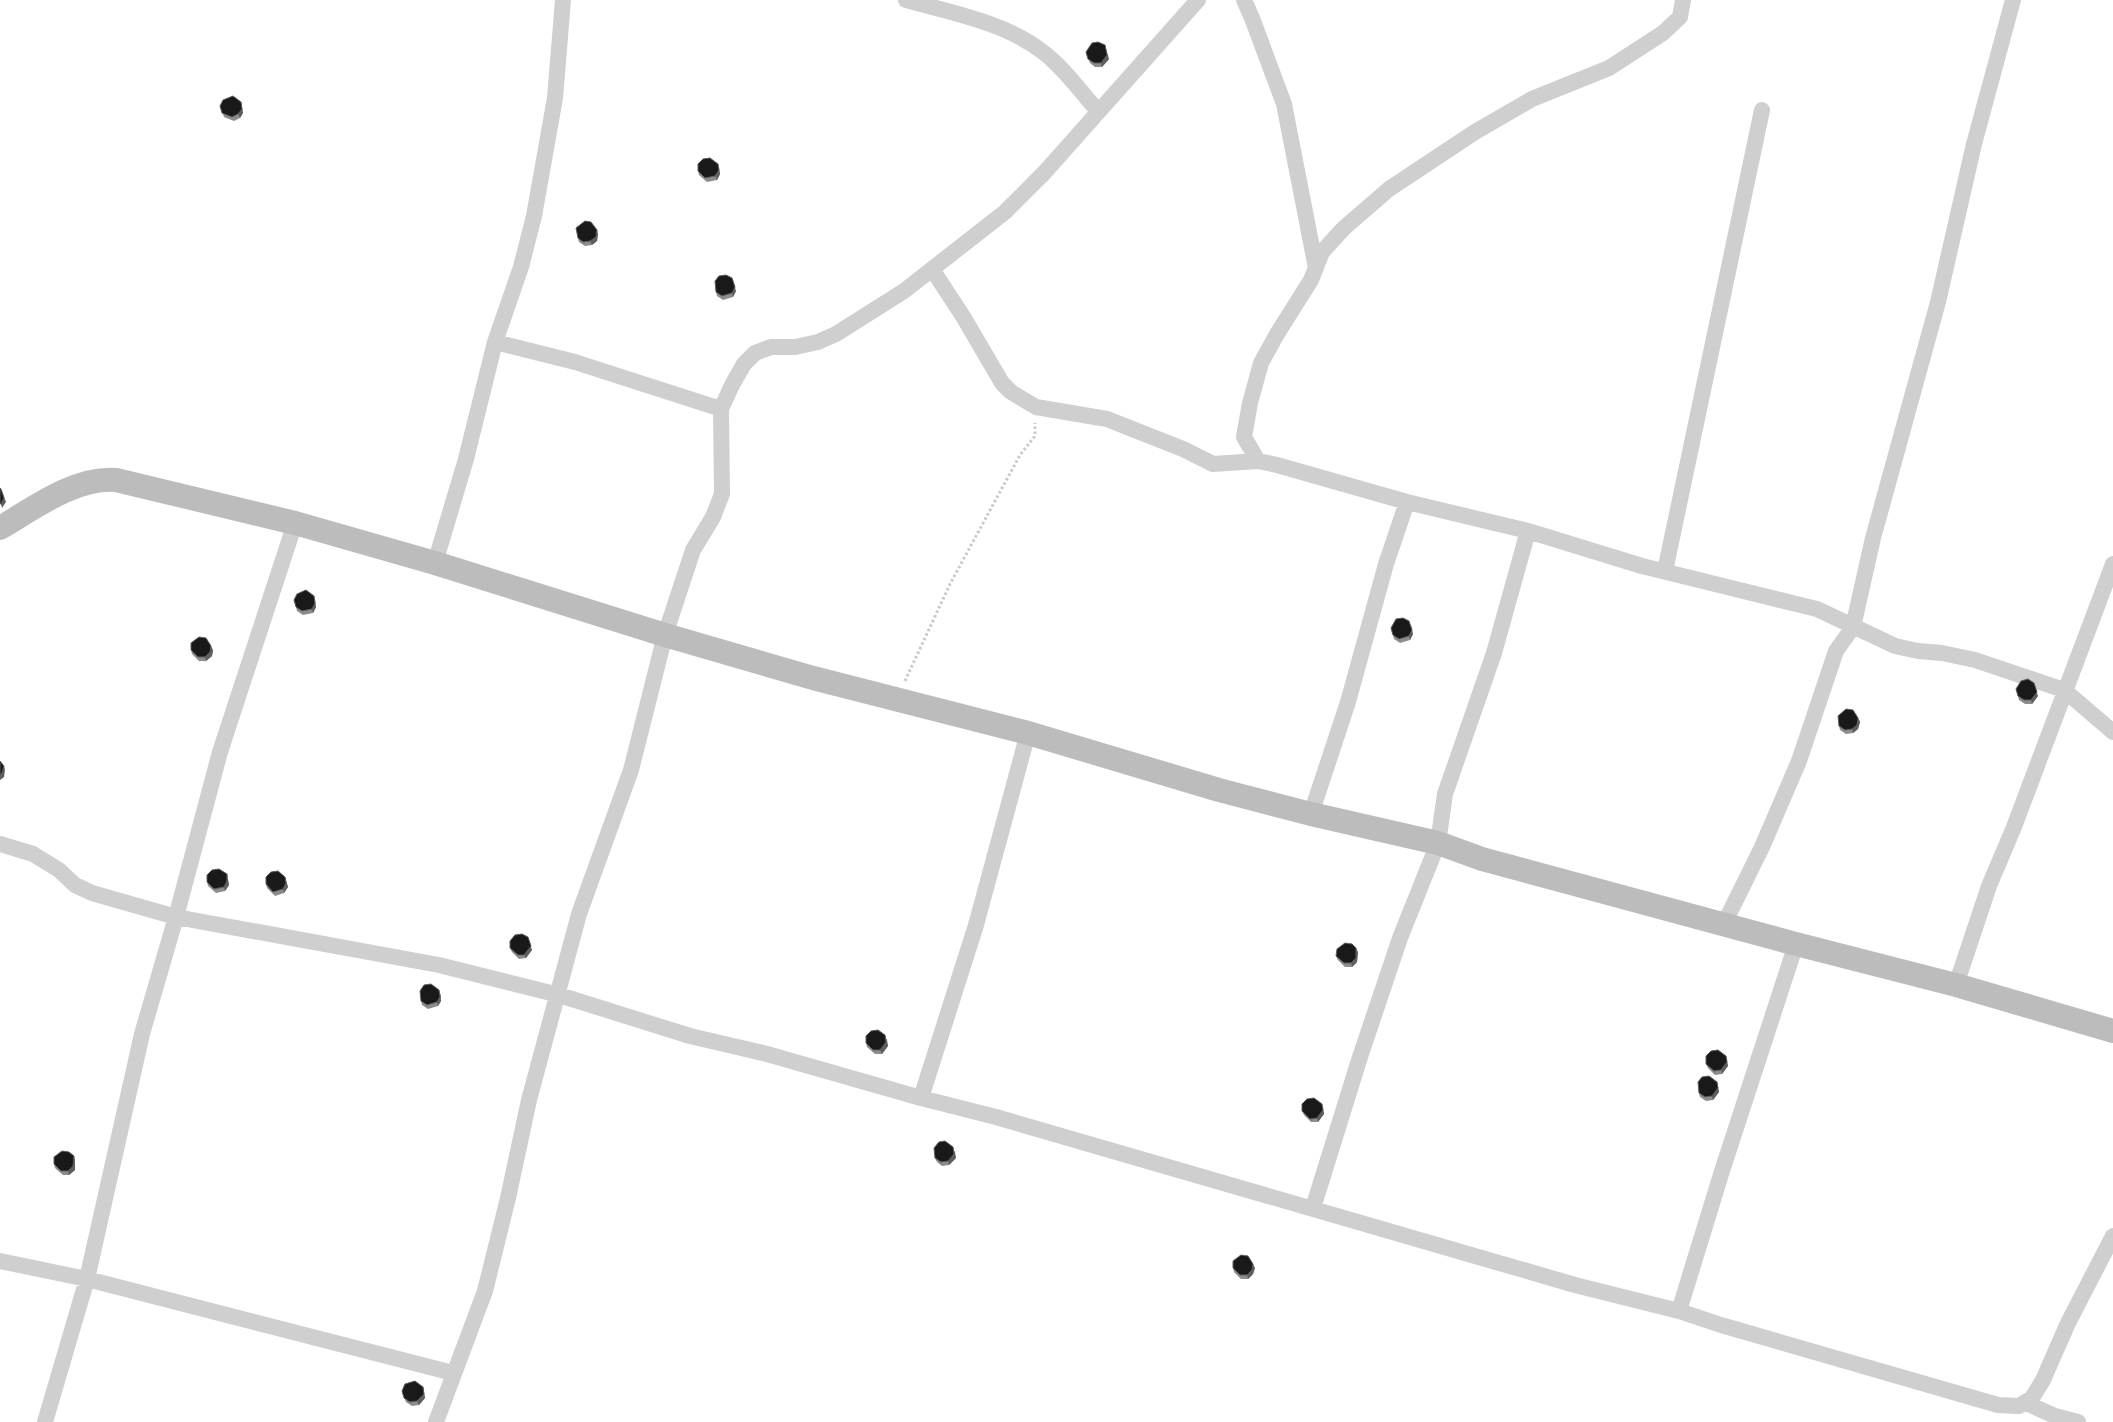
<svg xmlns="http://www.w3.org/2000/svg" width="2113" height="1422" font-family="Rubik,sans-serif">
  <rect width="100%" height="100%" fill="#fff"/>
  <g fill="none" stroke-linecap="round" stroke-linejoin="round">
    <!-- path -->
    <path stroke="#c9c9c9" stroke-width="3" stroke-dasharray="2.5 2.5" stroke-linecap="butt" d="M905,681L950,584L1020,455L1035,436V423"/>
    <!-- street -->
    <path stroke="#cfcfcf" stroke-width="16" d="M906,0C952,13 1004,22 1043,52C1064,68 1080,91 1098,111
      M1244,0L1252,18L1284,104L1316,268
      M932,269L964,318L1002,383L1011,392L1036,407L1107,419L1183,449L1213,464L1258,461L1277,465L1407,502L1528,531L1642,566L1817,609L1895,646L1918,651L1942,653L1975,660L2064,690L2113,732
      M495,342L575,362L721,409
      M1258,461L1244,437L1250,403L1261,363L1277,334L1311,280L1322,252L1344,228L1389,189L1475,132L1532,99L1609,68L1663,33L1680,17L1683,0
      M435,563L466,459L495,342L521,267L534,216L555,98L563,0
      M1665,571L1762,110
      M1311,814L1348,702L1386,564L1407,502
      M0,844L33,854L59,870L75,885L92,893L176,917L439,965L559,995L690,1036L767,1054L921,1098L996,1117L1575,1285L1679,1311L1721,1325L1998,1405L2019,1406L2032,1398L2043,1380L2068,1323L2113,1236
      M1724,924L1762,847L1799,761L1836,651L1853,627L1873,538L1938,302L1974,144L2013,0
      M1956,985L1989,886L2014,827L2113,564
      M921,1098L976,925L1028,733
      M1313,1208L1360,1057L1400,938L1438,843L1445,794L1494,653L1528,531
      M0,1261L87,1279L453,1373
      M1679,1311L1722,1171L1796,944
      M2026,1403L2055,1416L2078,1422
      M45,1422L87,1279L142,1034L176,917L220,752L295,523
      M436,1422L485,1291L508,1198L529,1100L579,914L631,770L665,635L693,550L713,517L722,494L721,409L732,385L744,364L755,353L771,347H795L818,342L836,334L904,291L1005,212L1044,173L1198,0"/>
    <!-- secondary -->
    <path stroke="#bcbcbc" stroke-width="24" d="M0,528C34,508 75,477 116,480L295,523L435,563L665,635L813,678L1028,733L1219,790L1311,814L1438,843L1482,859L1796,944L1956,985L2113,1031"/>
  </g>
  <!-- wall -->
  <path fill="#8c8c8c" d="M1086,52L1109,59L1102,67H1095L1090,63Z
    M241,102L243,113L240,118L234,121L224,117L220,106Z
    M719,168L720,174L717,180L707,182L699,175L698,171Z
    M598,234L597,241L592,245L585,246L579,242L578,238Z
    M736,291L733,297L723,300L717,296L716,292Z
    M315,600L316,607L313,613L303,615L297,611L296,607Z
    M1391,628L1413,634L1410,640L1400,643L1394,639Z
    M191,650H213L212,656L206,661H199L192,654Z
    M2016,689L2038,696L2032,704H2025L2019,700Z
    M1858,718L1860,722L1858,729L1853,733L1846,734L1840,730L1839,726Z
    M227,874L229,885L225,891L216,893L208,886L207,882Z
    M285,877L288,887L284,893L275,896L267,888L266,884Z
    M510,948L532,950L526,958L519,959L512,952Z
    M1358,952L1357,962L1352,967H1345L1338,960L1336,956Z
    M441,994V1001L438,1006L428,1009L422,1005L421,1001Z
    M887,1039L888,1046L882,1054H875L867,1047L866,1043Z
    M1726,1056L1728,1066L1722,1074L1715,1075L1708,1068L1706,1064Z
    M1717,1082L1719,1092L1713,1100L1706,1101L1700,1097L1699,1093Z
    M1323,1108L1324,1114L1318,1122H1311L1304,1115L1302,1111Z
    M955,1151L956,1158L949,1165L942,1166L937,1162L935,1158Z
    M75,1160V1170L69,1175H63L55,1168L54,1164Z
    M1233,1268H1255L1253,1274L1248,1279H1241L1234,1272Z
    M423,1387L425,1398L419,1405L412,1406L406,1402L402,1391Z"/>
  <!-- shaded-wall -->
  <path fill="#5e5e5e" d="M1105,45L1109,59L1102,67L1101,63Z
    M241,102L243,113L240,118L238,114Z
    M718,164L720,174L717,180L715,176Z
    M597,230L598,234L597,241L592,245L590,241Z
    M732,278L736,291L733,297L732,293Z
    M1,489L6,502L2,508L1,504Z
    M314,596L316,607L313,613L312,609Z
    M1411,625L1413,634L1410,640L1409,636Z
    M211,646L213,650L212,656L206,661L205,657Z
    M2034,683L2038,696L2032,704L2031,700Z
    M1858,718L1860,722L1858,729L1853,733L1852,729Z
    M4,766L5,770L4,777L0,780V775Z
    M227,874L229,885L225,891L224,887Z
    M285,877L288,887L284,893L283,889Z
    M528,937L532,950L526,958L524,955Z
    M1356,948L1358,952L1357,962L1352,967L1351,963Z
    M439,990L441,1001L438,1006L437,1002Z
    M885,1035L888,1046L882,1054L880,1050Z
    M1726,1056L1728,1066L1722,1074L1721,1070Z
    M1717,1082L1719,1092L1713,1100L1712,1096Z
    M1322,1104L1324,1114L1318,1122L1317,1118Z
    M953,1147L956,1158L949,1165L948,1161Z
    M74,1156L75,1160V1170L69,1175L68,1171Z
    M1253,1264L1255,1268L1253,1274L1248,1279L1247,1275Z
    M423,1387L425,1398L419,1405L417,1401Z"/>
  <!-- building -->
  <path fill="#191919" stroke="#5e5e5e" d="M1098,42L1105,45L1107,55L1101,63H1094L1088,59L1086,52L1092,43Z
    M233,96L241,102L242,109L238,114L232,117L222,113L220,106L223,100Z
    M710,158L718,164L719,170L715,176L705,178L698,171V164L703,159Z
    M585,221L591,222L597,230L596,237L590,241L583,242L578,238L576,228Z
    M726,275L732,278L735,287L732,293L722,296L716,292L715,281L719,276Z
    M0,488L1,489L4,498L1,504H0Z
    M306,590L314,596L315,603L312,609L302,611L296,607L294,600L297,594Z
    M1403,618L1409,621L1412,630L1409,636L1399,639L1393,635L1391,628L1396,619Z
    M199,637L206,638L211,646L210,652L205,657H198L191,650V643Z
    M2028,679L2034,683L2037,692L2031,700H2024L2018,696L2016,689L2021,681Z
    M1846,709L1853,710L1858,718L1857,725L1852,729L1845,730L1839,726L1838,716Z
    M0,761L4,766L2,773L0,775Z
    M219,869L227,874V881L224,887L214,889L207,882V875L212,870Z
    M278,871L285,877L286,883L283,889L273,892L266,884V877L271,872Z
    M522,934L528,937L531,946L524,955H518L510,948V941L515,935Z
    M1345,943L1352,944L1356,948V958L1351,963H1344L1336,956L1337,949Z
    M431,984L439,990L440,997L437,1002L427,1005L421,1001L420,991L424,985Z
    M878,1030L885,1035L886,1042L880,1050H873L866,1043V1036L871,1031Z
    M1718,1050L1726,1056L1727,1062L1721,1070L1714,1071L1706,1064V1056L1711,1051Z
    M1709,1076L1717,1082L1718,1088L1712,1096L1705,1097L1699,1093L1698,1082L1702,1077Z
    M1314,1098L1322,1104L1323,1110L1317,1118L1310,1119L1302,1111V1104L1307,1099Z
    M945,1141L953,1147L954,1154L948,1161L941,1162L935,1158L934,1148L939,1142Z
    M62,1151L69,1152L74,1156L73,1166L68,1171H61L54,1164V1157Z
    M1241,1255L1248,1256L1253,1264L1252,1270L1247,1275H1240L1233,1268V1261Z
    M415,1381L423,1387L424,1394L417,1401L410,1402L404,1398L402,1391L405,1384Z"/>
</svg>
